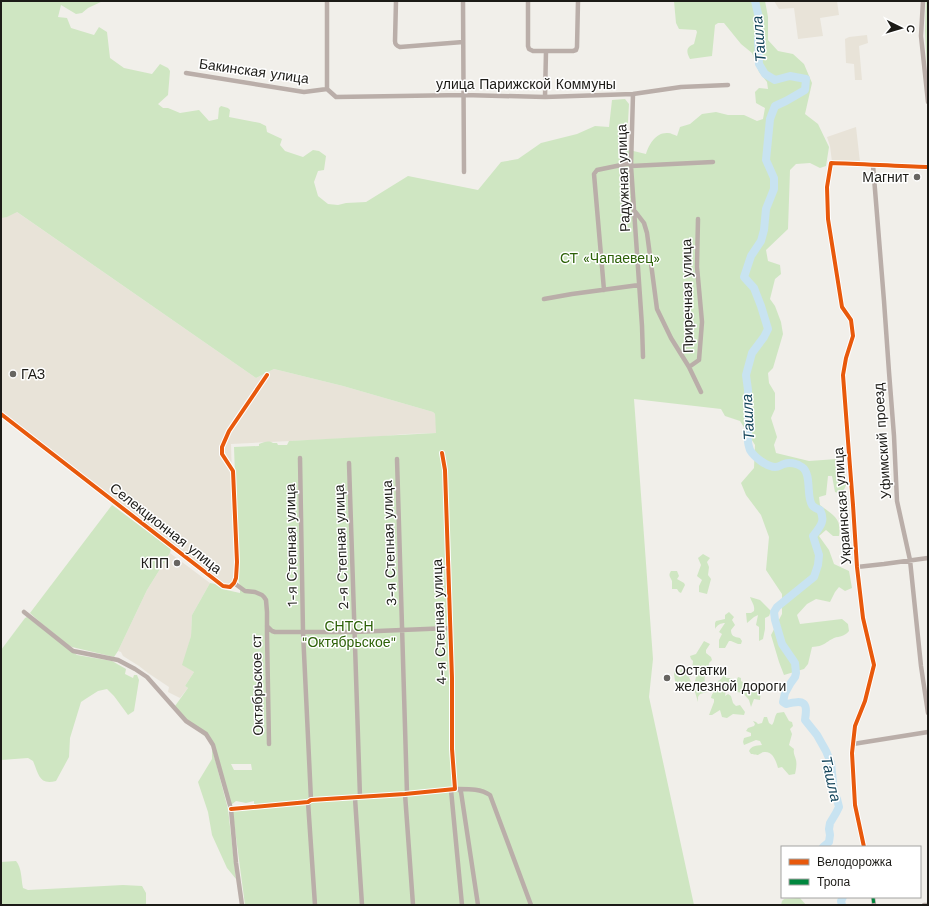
<svg xmlns="http://www.w3.org/2000/svg" width="929" height="906" font-family="'Work Sans',sans-serif">
  <rect width="100%" height="100%" fill="#f1efea"/>
  <!-- built -->
  <path fill="#e8e3d8" d="M774,1H837L839,15L820,18L823,36L798,39L794,8L779,9Z
    M867,35L868,43L859,46L862,80H855L854,64L846,63L845,39L849,37Z
    M856,127L860,162H832L830,146L827,137Z
    M1,201L256,378L274,369L343,386L433,412L435,414L437,433L406,434L373,437L231,444L235,578L230,585H224L1,413Z
    M170,553L210,583L192,615L191,636L183,665L194,672L185,686L188,688L180,698L168,692L169,687L148,673L139,666L123,656L121,652L118,651L147,590Z"/>
  <!-- green -->
  <path fill="#cfe6c2" fill-rule="evenodd" d="M1,1H103L88,8L82,13L76,14L61,5L58,17L67,18L71,28L94,35L99,27L107,32L110,58L124,68L152,74L160,64L168,68L170,71L168,95L158,104L163,108H168L180,113L199,110L209,121L218,119L219,108L221,106L228,108L230,110L229,117L260,123L266,126L267,132L282,139L280,145L285,151L303,157L313,150L319,151L326,156L324,170L318,171L314,182L318,196L328,204L338,205L346,203L366,202L408,176L478,190L501,162L518,159L541,143L577,134L595,126L609,127L612,100L625,99L629,104L627,139L625,149L646,154C649,144 656,132 668,133C671,133 674,135 677,136L680,127L690,124L702,114L716,112L728,115H744L757,121L763,119L765,108L756,103L755,92L759,88L768,89L767,82L759,72L752,53L741,44L724,23H718L715,25L712,56L690,59C686,52 686,47 694,44L697,32L696,30L679,29L676,23L674,1H765L768,17V40L778,51L793,54L804,64L812,83L805,114L818,124L829,147L826,166L820,168L810,163L796,164L790,170L788,229L766,250L768,261L780,265L781,274L775,279L770,299L775,306L781,322L783,334L773,368L768,373L769,383L775,393V409L771,418L777,437L774,445L776,453L809,461L837,459L842,462L847,483L842,494L835,492L832,476H828L826,495L819,497L820,505C833,515 842,518 839,536H833L826,530L819,536L829,550L834,564L849,571L852,588L845,591L839,587L835,592L830,602L816,599L807,604L797,615L800,624L842,619L848,624L849,631C844,637 840,636 834,638C824,643 825,646 812,647L808,664L804,669L784,675L779,662L771,635L782,614V594L766,570L769,537L761,515L746,495L741,483L754,468L755,445L740,421L725,416L721,409L634,399L653,659L649,697L694,905H245L232,807L254,804V801L246,803L236,801L231,805L214,744L187,721L175,706L188,688L185,686L194,672L182,665L191,636L192,615L210,583L215,584L222,589L240,593V586L238,578V562L234,447L259,446V444C265,442 268,440 273,443H277L278,445H287L289,441L436,433L435,414L433,412L343,386L274,369L256,378L17,212L7,217L1,218ZM231,764H251L252,770H234Z
    M926,1H928V88L925,31Z
    M112,505L171,549L170,553L147,590L118,651L114,657L72,647L68,645L41,623L30,613Z
    M703,554L710,558L707,562L709,567L708,575L711,579L707,594L699,592V586L702,580L697,576L701,565L698,558Z
    M671,571H677L679,576L677,579L684,583L685,585L681,593L679,592L677,589H672C672,587 672,583 672,581C670,576 668,576 671,571Z
    M750,597L760,600L771,611L769,616L765,618V629L763,639L759,641V627L756,625L758,615L754,617L747,623L746,613H751L754,611C755,605 752,603 750,597Z
    M729,612L734,617L732,620L735,625L731,630C731,636 734,637 740,638L742,641L741,644H738L731,641H729L725,648H719V640L722,634L719,632L725,623C721,623 717,625 715,629V623L716,621L725,619V615Z
    M27,617L77,655L112,661L126,669L125,674L133,678L134,675H137L139,680L134,711L128,715L114,696L107,689L98,691L87,698L81,702L70,738L69,757L56,781C39,785 39,775 33,761L28,758L1,760V650L25,618Z
    M704,641L710,644L706,650V653L711,657L712,660L709,663L708,672L705,673C704,680 705,685 707,692L700,694L698,697V702L695,692L694,685L698,669H696L692,670L693,661L691,659L690,656L696,654Z
    M683,667L686,668L687,671L691,672V677H689L691,682H686L684,684V683H682L680,687H677C675,682 674,677 674,671H675L679,677H681L680,671Z
    M725,673L726,678H732L735,684L738,677L741,678V681L751,686L750,692L761,690L760,700L754,699L751,707L749,700L743,693L737,692L731,687L728,686L726,690L725,696L728,694L731,696L733,703L736,706L740,705L745,712L744,715L733,714L727,718L722,717L720,710L712,715H709L714,702V699L711,698C712,694 713,692 717,690L718,681L721,679Z
    M784,712L789,721L792,722L793,726L790,729L792,734L789,745L794,749C793,754 795,755 796,760C797,764 796,770 795,774L789,775L782,767L778,768C776,761 773,751 764,752C762,752 760,754 758,755C757,755 752,754 751,754L749,751C752,745 756,746 762,745L760,741L756,740L744,745L743,742L744,738L751,736V733L746,731L748,728L754,726L755,724L753,721L756,722L758,724L762,723L764,717H767L769,723L772,725C775,721 774,717 777,713Z
    M212,748L228,809L236,879L227,868L212,835L208,812L198,782L212,759Z
    M16,861C22,868 21,879 23,888L28,890L123,885L142,886L146,893V905H1V862Z
    M797,898H800L806,905H781L782,901L784,899Z"/>
  <g fill="none" stroke-linecap="round" stroke-linejoin="round">
    <!-- river -->
    <path stroke="#c8e3f1" stroke-width="8" d="M755,1L760,22L758,40L759,64L765,74L775,80L790,76L806,79L805,90L786,101L775,106L770,119L766,160L774,178V189L766,209L764,230L761,241L751,256L744,277L754,288L761,306L768,329L764,337L752,353L746,375L748,390V441C748,444 749,447 750,450C754,457 767,467 775,467C779,467 781,465 784,464C789,462 797,463 802,467C812,474 806,496 812,505C814,508 817,509 820,510C826,521 820,527 813,536L819,555L818,565L814,577L777,607L774,612L775,620L782,644L795,663L796,673L795,677L790,684L785,693L783,702L786,704C804,700 808,701 805,720L817,735L826,751L831,763L834,793L837,799L839,807L836,813L830,823L829,829L830,835L829,842L823,847
      M842,905L841,901L843,897"/>
    <!-- minor -->
    <path stroke="#baaea9" stroke-width="4.5" d="M327,1V89
      M396,1L395,41C395,45 397,46 400,47L463,42
      M463,1L464,172
      M528,1V46L529,49L533,51H573L576,50L577,47L578,1
      M923,1L921,36L928,102
      M186,73L304,92L327,89
      M327,89L336,97L464,95L545,97L633,94L681,87L728,85
      M633,94L631,166L642,326L643,357
      M545,97L546,51
      M873,165L884,301L889,372L894,436L897,501L910,560L921,666L928,713
      M631,166L713,162
      M634,210L644,223L647,233L657,309L671,338L689,367L701,392
      M604,290L594,174L597,170L631,163
      M544,299L572,294L639,285
      M689,367L699,360L702,322L697,267L698,219
      M1,414L223,586L230,587L234,583L236,578L237,562L233,471L222,454V447L229,431L267,375
      M300,458L303,632L311,800
      M397,459L407,794
      M349,463L360,797
      M857,567L884,564L928,558
      M234,583L245,591L255,592L262,595L264,597L266,600L267,612V634L269,744
      M24,612L73,651L118,660L135,669L147,677L186,721L206,734L213,745L231,809L236,863L242,905
      M267,626L272,631L275,632H354L450,628
      M853,744L928,732
      M457,789H459L461,792L478,905
      M459,789C470,789 481,789 490,795L531,905
      M451,790L462,905
      M405,794L413,905
      M355,798L362,905
      M308,802L315,905
      M231,809L308,802L311,800L405,794L455,789L452,749V678L445,470L442,453
      M864,847L855,805L852,753L855,726L865,701L874,665L863,618L857,567L853,505L850,467L843,375L846,358L853,336L851,320L842,307L828,219L827,187L831,163C863,164 896,166 928,167
      M873,897L874,905
      M924,905H928"/>
    <!-- quiet -->
    <path stroke="#00873e" stroke-width="3" stroke-dasharray="6 3" stroke-linecap="butt" d="M873,897L874,905"/>
    <defs>
      <path id="cycleway" d="M1,414L223,586L230,587L234,583L236,578L237,562L233,471L222,454V447L229,431L267,375
        M231,809L308,802L311,800L405,794L455,789L452,749V678L445,470L442,453
        M864,847L855,805L852,753L855,726L865,701L874,665L863,618L857,567L853,505L850,467L843,375L846,358L853,336L851,320L842,307L828,219L827,187L831,163C863,164 896,166 928,167"/>
    </defs>
    <!-- cycleway casing -->
    <use href="#cycleway" stroke="#fff" stroke-width="6"/>
    <!-- cycleway -->
    <use href="#cycleway" stroke="#e8590c" stroke-width="4"/>
  </g>
  <!-- markers -->
  <g fill="#676561" stroke="#fff" stroke-width="1.5">
    <circle cx="917" cy="177" r="4"/>
    <circle cx="13" cy="374" r="4"/>
    <circle cx="177" cy="563" r="4"/>
    <circle cx="667" cy="678" r="4"/>
  </g>
  <g text-anchor="middle" dominant-baseline="central" stroke-width="3" stroke-linejoin="round" paint-order="stroke">
    <!-- street labels -->
    <g font-size="14" fill="#1c1b17" stroke="#fff">
      <text transform="translate(254 71) rotate(8)">Бакинская улица</text>
      <text x="526" y="84">улица Парижской Коммуны</text>
      <text transform="translate(623 178) rotate(-92)">Радужная улица</text>
      <text transform="translate(687 296) rotate(-91)">Приречная улица</text>
      <text transform="translate(882 441) rotate(-94)">Уфимский проезд</text>
      <text transform="translate(842 506) rotate(-94)">Украинская улица</text>
      <text transform="translate(166 528) rotate(38)">Селекционная улица</text>
      <text transform="translate(389 543) rotate(-92)">3-я Степная улица</text>
      <text transform="translate(291 545) rotate(-91)">1-я Степная улица</text>
      <text transform="translate(341 547) rotate(-92)">2-я Степная улица</text>
      <text transform="translate(439 622) rotate(-92)">4-я Степная улица</text>
      <text transform="translate(257 685) rotate(-91)">Октябрьское ст</text>
    </g>
    <!-- poi labels -->
    <g font-size="14" fill="#1c1b17" stroke="#fff" text-anchor="end">
      <text x="909" y="177">Магнит</text>
      <text x="21" y="374" text-anchor="start">ГАЗ</text>
      <text x="169" y="563">КПП</text>
      <text x="675" y="670" text-anchor="start">Остатки<tspan x="675" dy="16">железной дороги</tspan></text>
    </g>
    <!-- park labels -->
    <g font-size="14" fill="#2c6107" stroke="#fff">
      <text x="610" y="258">СТ «Чапаевец»</text>
      <text x="349" y="626">СНТСН<tspan x="349" dy="16">"Октябрьское"</tspan></text>
    </g>
    <!-- water labels -->
    <g font-size="15" font-style="italic" fill="#13445a" stroke="#fff">
      <text transform="translate(759 39) rotate(-95)">Ташла</text>
      <text transform="translate(748 417) rotate(-93)">Ташла</text>
      <text transform="translate(831 779) rotate(77)">Ташла</text>
    </g>
  </g>
  <!-- border -->
  <rect width="929" height="906" fill="none" stroke="#1c1b17" stroke-width="4"/>
  <!-- legend -->
  <rect x="781" y="846" width="140" height="52" fill="#ffffff" stroke="#a4a4a2"/>
  <rect x="789" y="859" width="20" height="6" fill="#e8590c" stroke="#a4a4a2"/>
  <text x="817" y="866" font-size="12" fill="#1c1b17">Велодорожка</text>
  <rect x="789" y="879" width="20" height="6" fill="#00873e" stroke="#a4a4a2"/>
  <text x="817" y="886" font-size="12" fill="#1c1b17">Тропа</text>
  <!-- north arrow -->
  <g transform="translate(901 28) rotate(95)" stroke="#ffffff" stroke-width="3" paint-order="stroke">
  <path d="M0-3L7 15L0 10L-7 15Z" fill="#1c1b17"/>
  <text y="-6" font-size="11" font-weight="bold" text-anchor="middle" fill="#1c1b17">С</text>
  </g>
</svg>
